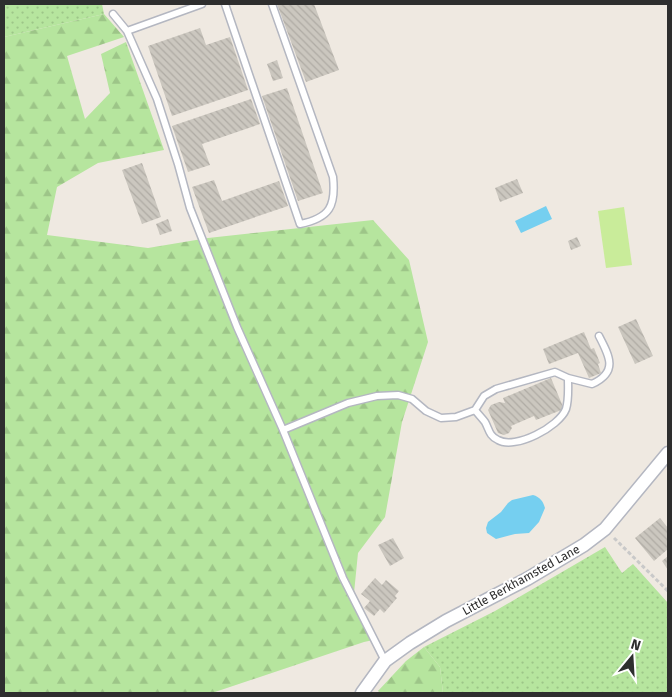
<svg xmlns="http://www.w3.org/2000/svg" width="672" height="697" font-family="'Fira Sans',sans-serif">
  <defs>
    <pattern id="grass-dots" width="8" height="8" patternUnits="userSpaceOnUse" patternTransform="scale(1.25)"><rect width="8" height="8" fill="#b6e59e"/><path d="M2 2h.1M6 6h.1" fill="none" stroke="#9dc588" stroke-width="1.8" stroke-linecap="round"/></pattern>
    <pattern id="forest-firs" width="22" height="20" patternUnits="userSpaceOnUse" patternTransform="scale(1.25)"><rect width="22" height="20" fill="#b6e59e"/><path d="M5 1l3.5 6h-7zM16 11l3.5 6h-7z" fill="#9dc588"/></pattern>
    <pattern id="building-back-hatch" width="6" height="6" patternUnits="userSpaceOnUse" patternTransform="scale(1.25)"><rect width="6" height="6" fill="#cbc7bf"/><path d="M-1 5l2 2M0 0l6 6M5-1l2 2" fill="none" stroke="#afaba4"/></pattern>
  </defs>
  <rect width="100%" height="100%" fill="#efe9e1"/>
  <!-- grass -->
  <path fill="url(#grass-dots)" d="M4,4H102L104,14L4,37Z
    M605,547L622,573L633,564L668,603V693H443L440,667L424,647L495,611Z"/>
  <!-- forest -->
  <path fill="url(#forest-firs)" d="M104,14L124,37L67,56L85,119L110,93L101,54L126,42L164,150L98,163L57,187L47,235L148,248L208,238L373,220L409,260L428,342L402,422L385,517L358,553L354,593L378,639L364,642L212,693H4V37Z
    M424,647L440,667L443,693H381L378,691L406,661Z"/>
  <!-- pitch -->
  <path fill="#c9ec9a" d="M624,207L632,265L606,268L598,211Z"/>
  <!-- water -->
  <path fill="#75cff0" d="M546,206L552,219L521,233L515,221Z
    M533,495C540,497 543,501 545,508L539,522L529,533L515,534L496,539L487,533L486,528L488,522L501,512L508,503L512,500Z"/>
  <!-- building -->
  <path fill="url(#building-back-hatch)" d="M277,4H314L339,70L306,82Z
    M200,28L206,45L230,37L248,90L172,116L148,46Z
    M277,60L283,78L273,81L267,64Z
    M287,88L323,193L298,201L262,96Z
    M251,99L260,124L202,144L210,165L188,172L172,126Z
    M142,163L161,217L142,224L122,170Z
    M517,179L523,193L500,202L495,188Z
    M214,180L222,201L279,181L288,206L209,233L192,187Z
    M168,219L172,231L160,235L156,224Z
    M577,237L581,246L571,250L568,241Z
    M636,319L653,356L635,364L618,327Z
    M584,332L591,349L594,348L600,363L598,364L601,373L589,378L578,353L549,364L543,349Z
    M551,378L564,409L536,420L534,416L511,426L512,428L509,433L504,435L498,433L488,410L491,405L499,402L505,403L503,398Z
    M660,518L668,528V549L654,561L635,538Z
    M393,538L404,558L390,566L378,545Z
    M668,556V570L662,561Z
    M375,578L382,585L386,580L399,591L395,596L397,598L384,613L380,609L374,616L364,608L370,601L361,594Z"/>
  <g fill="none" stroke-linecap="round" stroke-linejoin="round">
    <defs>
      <path id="service" d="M225,4L300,224C330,218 336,206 333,177L272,4
        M113,14L127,31L157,99L178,164L190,208L237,327L283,430L343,578L385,661
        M127,31L202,4
        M475,410C478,414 482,418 485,422C489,429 489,436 498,440C515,450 559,427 566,409C569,399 568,388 568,378
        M283,430L348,403L377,396L398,395L412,399L426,411L441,418L456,417L475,410L484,396L496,389L555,372L568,378L592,384C618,372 610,357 599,336"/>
      <path id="minor" d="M362,693L385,661L410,643L446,621L527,579L584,545L605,529L668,453"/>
    </defs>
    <!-- service casing -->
    <use href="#service" stroke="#b4b7c1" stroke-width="9"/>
    <!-- minor casing -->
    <use href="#minor" stroke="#b4b7c1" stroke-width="15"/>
    <!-- path -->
    <path stroke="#c9c9c9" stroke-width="3" stroke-dasharray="4 2.5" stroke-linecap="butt" d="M614,538L668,591"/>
    <!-- service -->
    <use href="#service" stroke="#fff" stroke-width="6"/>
    <!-- minor -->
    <use href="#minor" stroke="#fff" stroke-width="12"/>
  </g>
  <g text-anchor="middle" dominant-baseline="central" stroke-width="4" stroke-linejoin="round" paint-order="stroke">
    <!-- street labels -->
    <g font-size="12" fill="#2e2e2e" stroke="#fff">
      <text transform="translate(521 580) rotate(-29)">Little Berkhamsted Lane</text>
    </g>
  </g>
  <!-- border -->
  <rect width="672" height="697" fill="none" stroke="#2e2e2e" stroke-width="10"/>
  <!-- north arrow -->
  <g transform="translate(632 657) rotate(18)" stroke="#ffffff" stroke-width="4" paint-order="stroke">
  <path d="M0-4L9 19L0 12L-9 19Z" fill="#2e2e2e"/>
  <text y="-8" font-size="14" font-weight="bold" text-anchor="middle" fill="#2e2e2e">N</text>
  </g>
</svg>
